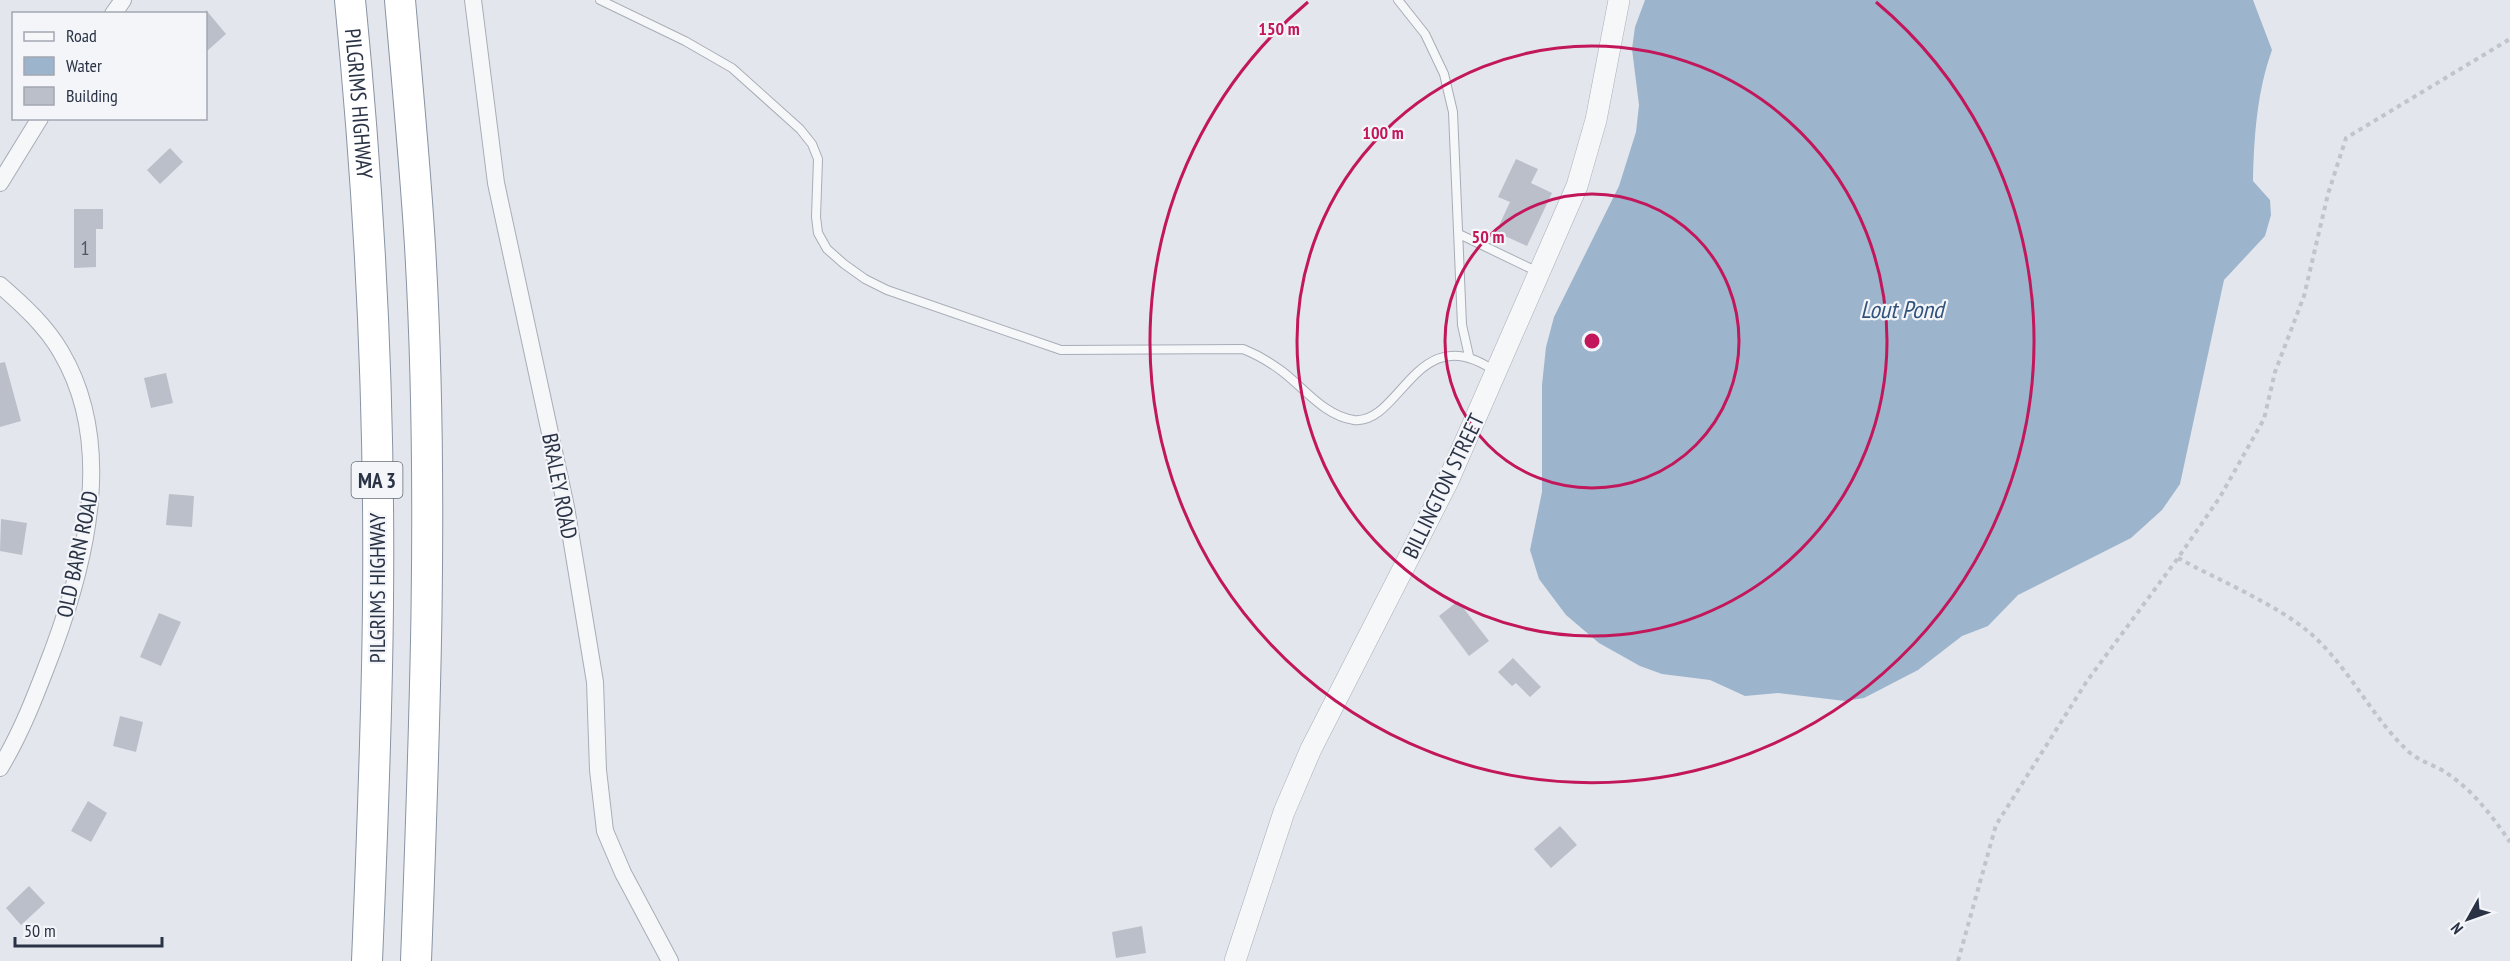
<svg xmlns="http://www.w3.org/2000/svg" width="2510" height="961" font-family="'PT Sans Narrow',sans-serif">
  <rect width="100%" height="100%" fill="#e3e6ec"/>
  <!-- water -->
  <path fill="#9db4cd" d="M1645,0H2253L2272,50C2257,92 2254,136 2253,181L2270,200L2271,215L2265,236L2224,280L2180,484L2162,510L2131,538L2018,595L1988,626L1962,636L1918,670L1864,698L1845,701L1778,693L1745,696L1710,680L1662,674L1640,666L1599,643L1566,615L1539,579L1530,550L1542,492V385L1546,347L1554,317L1619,186L1636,132L1639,105L1632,49L1635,27Z"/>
  <!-- building -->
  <path fill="#babfca" d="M206,10L226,34L206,52Z
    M170,148L183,162L160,184L147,170Z
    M1516,159L1538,169L1531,183L1552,193L1527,246L1496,232L1510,202L1498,197Z
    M74,209H103V229H96V267L74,268Z
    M5,362L21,421L0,427V363Z
    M166,373L173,403L151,408L144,378Z
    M169,494L194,496L192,527L166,525Z
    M1,519L27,523L22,555L0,551Z
    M1458,601L1489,641L1469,656L1439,616Z
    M159,613L181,622L161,666L140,657Z
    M1513,658L1541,687L1530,697L1516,683L1512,686L1498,672Z
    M120,716L143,722L136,752L113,746Z
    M88,801L107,813L91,842L71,831Z
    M1560,826L1577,845L1551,868L1534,849Z
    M29,886L45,903L21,925L6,908Z
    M1142,926L1146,953L1116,958L1112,932Z"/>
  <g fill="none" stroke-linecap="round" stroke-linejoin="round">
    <defs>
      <path id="service" d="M600,0L685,41L732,68L800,129L812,144L818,159L816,217L818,233L827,249L844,264L865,279L887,290L1061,350L1243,349C1258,355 1270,362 1283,372C1305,389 1325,416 1354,420C1401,425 1417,315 1496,372
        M1398,0L1425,34L1444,74L1453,112L1462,325L1469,356
        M1459,234L1540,273"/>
      <path id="minor" d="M473,0L496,183L566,507L595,682L598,770L605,831L623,873L670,961
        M113,14L123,0
        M0,183L40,118
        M0,285C23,305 46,326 61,352C114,442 88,555 54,647C38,689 23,730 0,768"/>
      <path id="tertiary" d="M1235,961L1284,812L1311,749L1448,481L1577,186L1596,120L1619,0"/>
      <g id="motorway">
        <path id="s1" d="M350,0C370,201 380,402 378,603C377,723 372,842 367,961"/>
        <path d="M400,0C407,82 415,164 420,246C434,484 425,723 416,961"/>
      </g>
    </defs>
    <!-- service casing -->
    <use href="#service" stroke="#a8adb7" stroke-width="10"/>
    <!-- minor casing -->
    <use href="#minor" stroke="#a8adb7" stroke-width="18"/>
    <!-- tertiary casing -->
    <use href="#tertiary" stroke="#a8adb7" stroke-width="22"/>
    <!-- motorway casing -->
    <use href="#motorway" stroke="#8993a3" stroke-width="32"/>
    <!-- path -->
    <path stroke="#c1c4ca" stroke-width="4" stroke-dasharray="4.5 4.5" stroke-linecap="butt" d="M2178,558C2218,580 2276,604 2310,633C2350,668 2371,717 2409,752C2419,761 2434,765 2445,772C2473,790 2492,816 2510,842
      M1958,961L1996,825L2087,681L2178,558L2220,497L2264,419L2275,372L2304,296L2328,194L2346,138L2510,39"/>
    <!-- service -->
    <use href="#service" stroke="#f6f7f9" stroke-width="8"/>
    <!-- minor -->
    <use href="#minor" stroke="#f6f7f9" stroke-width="16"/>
    <!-- tertiary -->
    <use href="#tertiary" stroke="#f6f7f9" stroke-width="21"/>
    <!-- motorway -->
    <use href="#motorway" stroke="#fff" stroke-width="30"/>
  </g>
  <!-- distance rings -->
  <g fill="none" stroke="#c2185b" stroke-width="3">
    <circle cx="1592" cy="341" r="147"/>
    <circle cx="1592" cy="341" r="295"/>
    <path d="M1876 2A442 442 0 1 1 1308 2"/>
  </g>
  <g text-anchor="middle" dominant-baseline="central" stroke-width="4.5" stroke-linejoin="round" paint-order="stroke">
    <!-- number labels -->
    <g font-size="20" fill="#4e5666">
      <text x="85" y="248">1</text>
    </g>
    <!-- shield labels -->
    <rect fill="#f3f5f9" stroke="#666d7b" stroke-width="1.5" x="351.5" y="462" width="51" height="36" rx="4.5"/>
    <g font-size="21" font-weight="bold" fill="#2a3345">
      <text x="377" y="480">MA 3</text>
    </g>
    <!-- street labels -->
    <g font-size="22" fill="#2a3345" stroke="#f3f5f9">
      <text stroke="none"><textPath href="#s1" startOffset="104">PILGRIMS HIGHWAY</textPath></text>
      <text transform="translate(560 486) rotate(79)">BRALEY ROAD</text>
      <text transform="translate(1443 486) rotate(-64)">BILLINGTON STREET</text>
      <text transform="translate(77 554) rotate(-78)">OLD BARN ROAD</text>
      <text transform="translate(377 588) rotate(-90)">PILGRIMS HIGHWAY</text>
    </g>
    <!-- water labels -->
    <g font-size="24" font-style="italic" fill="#31527b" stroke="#f3f5f9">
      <text x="1902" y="309">Lout Pond</text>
    </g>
  </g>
  <circle cx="1592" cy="341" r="9" fill="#c2185b" stroke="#f3f5f9" stroke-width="3"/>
  <g font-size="18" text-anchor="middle" font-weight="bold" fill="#c2185b" stroke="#f3f5f9" stroke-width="4.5" stroke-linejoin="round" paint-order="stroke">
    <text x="1279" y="35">150 m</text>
    <text x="1383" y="139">100 m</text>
    <text x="1488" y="243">50 m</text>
  </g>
  <!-- legend -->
  <rect x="12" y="12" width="195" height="108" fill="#f3f5f9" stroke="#a3a7b1" stroke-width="1.5"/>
  <rect x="24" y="32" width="30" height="9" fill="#f6f7f9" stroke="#a3a7b1" stroke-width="1.5"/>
  <text x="66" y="42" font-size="18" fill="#2a3345">Road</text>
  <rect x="24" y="57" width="30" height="18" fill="#9db4cd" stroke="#a3a7b1" stroke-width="1.5"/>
  <text x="66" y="72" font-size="18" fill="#2a3345">Water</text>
  <rect x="24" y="87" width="30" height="18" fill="#babfca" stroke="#a3a7b1" stroke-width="1.5"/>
  <text x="66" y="102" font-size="18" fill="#2a3345">Building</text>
  <!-- north arrow -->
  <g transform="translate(2468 919) rotate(230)" stroke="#f3f5f9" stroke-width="4.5" paint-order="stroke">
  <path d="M0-4.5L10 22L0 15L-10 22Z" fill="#2a3345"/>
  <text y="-9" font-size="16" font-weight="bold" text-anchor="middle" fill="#2a3345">N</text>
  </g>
  <!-- scale -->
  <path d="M15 937v9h147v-9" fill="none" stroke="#2a3345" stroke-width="3"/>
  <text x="24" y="937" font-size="18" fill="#2a3345" stroke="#f3f5f9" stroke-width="4.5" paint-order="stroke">50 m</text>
</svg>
